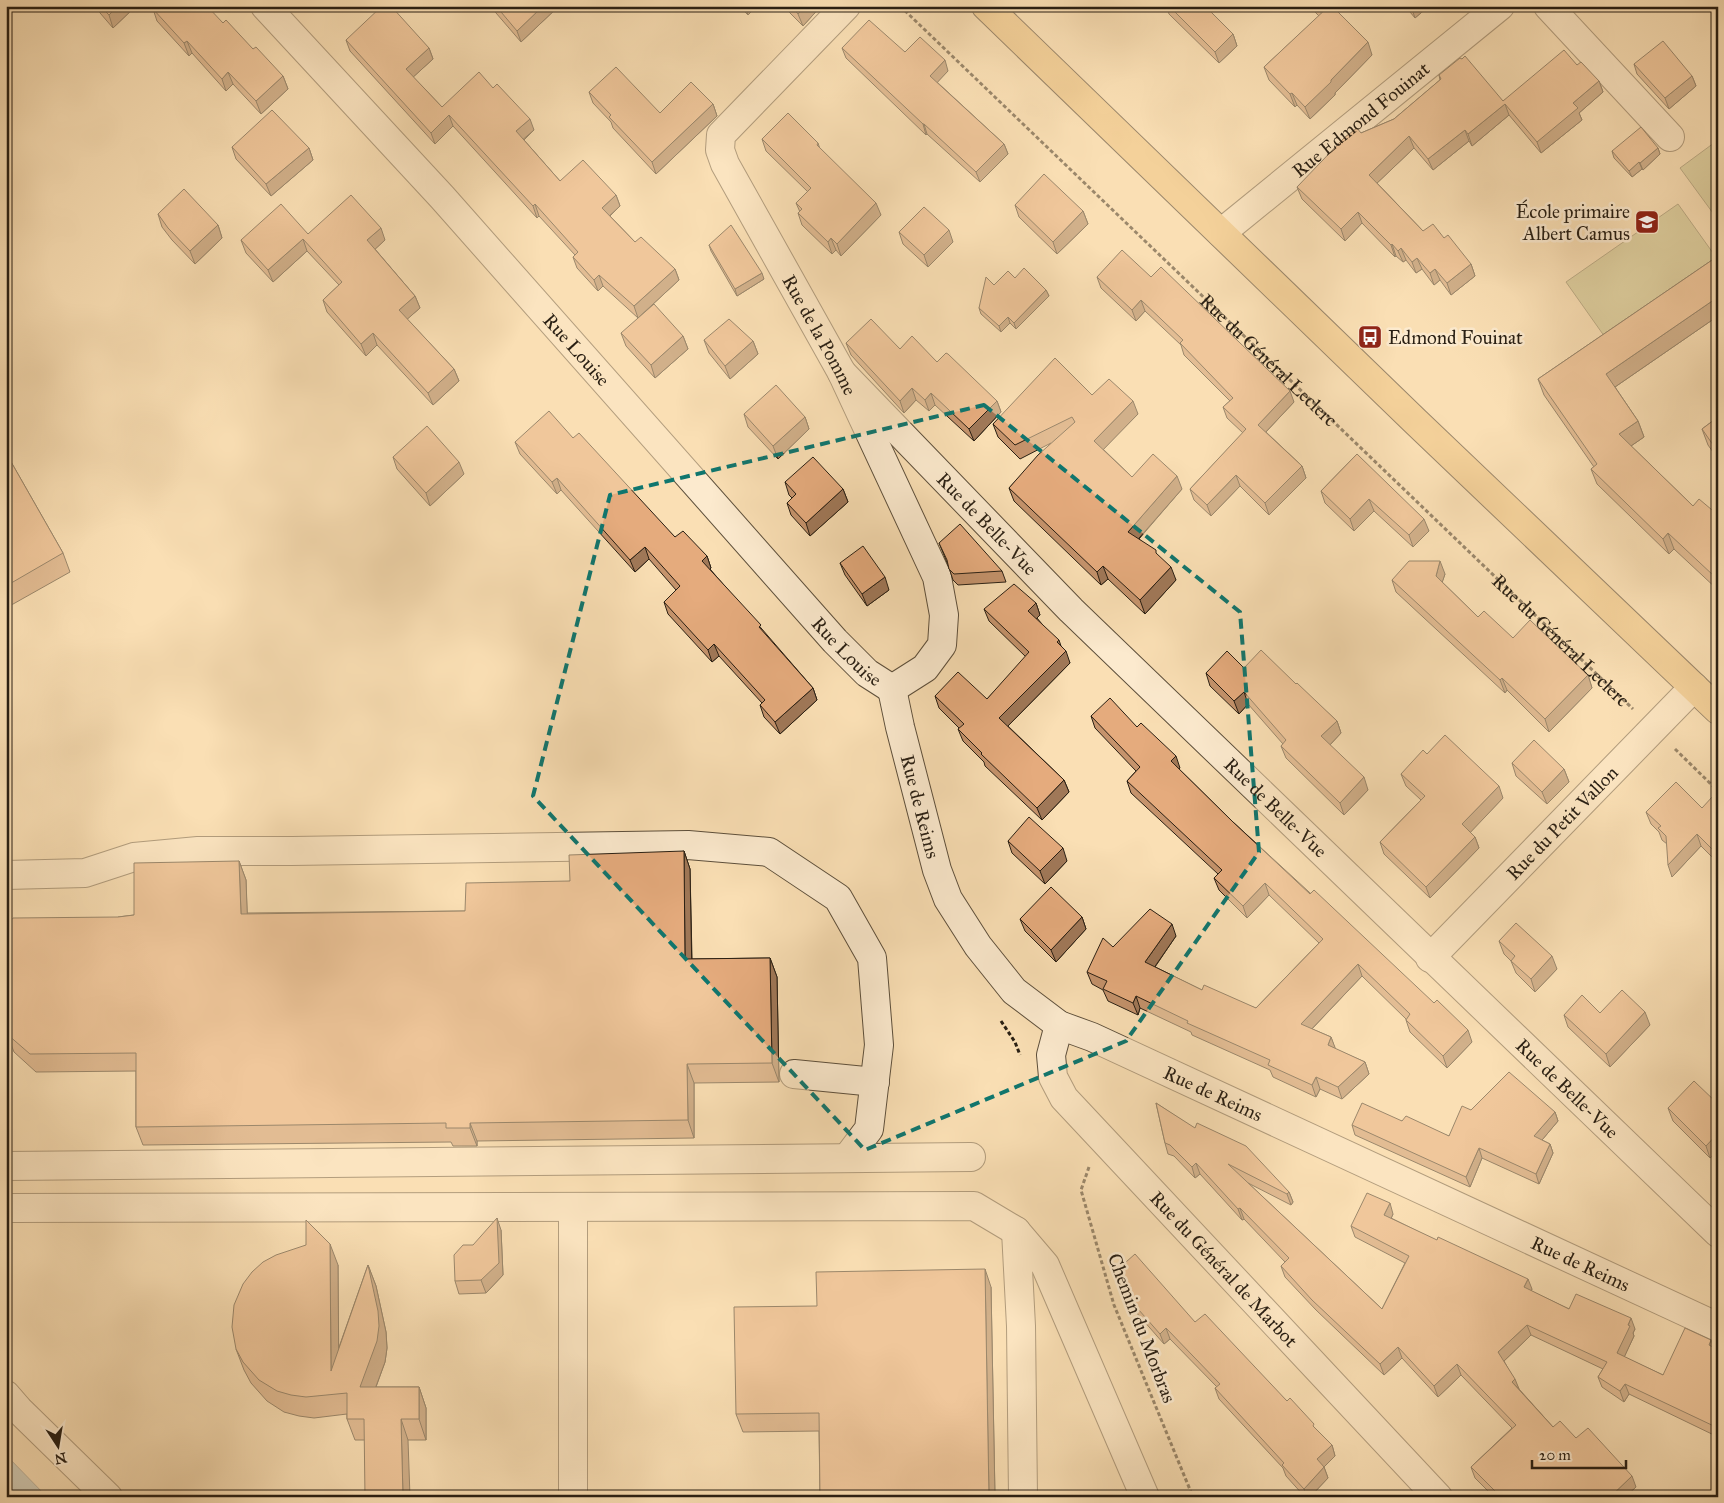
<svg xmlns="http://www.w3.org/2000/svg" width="1724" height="1503" font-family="'IM FELL Great Primer',serif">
  <rect width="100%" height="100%" fill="#fadfb4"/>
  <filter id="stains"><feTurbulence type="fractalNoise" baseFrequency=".004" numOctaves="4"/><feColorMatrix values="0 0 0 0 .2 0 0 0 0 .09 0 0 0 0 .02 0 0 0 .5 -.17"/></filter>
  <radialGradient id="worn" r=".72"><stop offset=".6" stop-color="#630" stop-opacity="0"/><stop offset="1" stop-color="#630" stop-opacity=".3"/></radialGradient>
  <!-- green -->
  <path fill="#c1c18b" stroke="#75704f" d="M1718,140V220L1680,168Z
    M1678,204L1718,260L1607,340L1566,282Z"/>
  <!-- water -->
  <path fill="#a5b9b9" stroke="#737b77" d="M6,1455L47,1497H6Z"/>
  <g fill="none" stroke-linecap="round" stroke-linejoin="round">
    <defs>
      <g id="minor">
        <path id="s2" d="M265,6L442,197L835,641L867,673L892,689"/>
        <path id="s3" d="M846,6L721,135L720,150L725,164L842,373L937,577L944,615L942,645L925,668L892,689"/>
        <path d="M1548,6L1670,137"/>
        <path id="s4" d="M1221,233L1500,6"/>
        <path id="s5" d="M842,373L1071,610L1718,1233"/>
        <path id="s6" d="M892,689L900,727L937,870L948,899L978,946L1014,991L1059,1025L1092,1037L1718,1327"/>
        <path d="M6,875L85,873L134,857L198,851H292L688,845L769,852L838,898L872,958L879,1045L869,1129L847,1158"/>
        <path id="s7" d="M1430,958L1694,687"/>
        <path id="s8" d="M1059,1025L1051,1055L1053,1077L1064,1098L1438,1497"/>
        <path d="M794,1074L875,1082"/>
        <path d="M6,1166L971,1157"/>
        <path d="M573,1207V1497"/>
        <path d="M6,1208L974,1206L1016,1231L1045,1265L1145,1497"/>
        <path d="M1016,1231L1021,1326L1023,1497"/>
        <path d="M6,1395L19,1410L108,1497"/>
      </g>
      <path id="major" d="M986,6L1415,421L1718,710"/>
    </defs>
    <!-- minor casing -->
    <use href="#minor" stroke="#5d4f3b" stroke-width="30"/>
    <!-- major casing -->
    <use href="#major" stroke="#291f13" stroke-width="30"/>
    <!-- path -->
    <g stroke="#291f13" stroke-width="3" stroke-dasharray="4 2.5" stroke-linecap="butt">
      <path id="s1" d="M900,6L1633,709"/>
      <path d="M1675,749L1718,791"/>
      <path d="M1001,1021L1015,1042L1020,1055"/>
      <path d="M1089,1167L1081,1190L1114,1305L1193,1497"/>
    </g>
    <!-- minor -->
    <use href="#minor" stroke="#fceace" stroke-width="28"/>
    <!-- major -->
    <use href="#major" stroke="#edc07a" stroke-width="28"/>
  </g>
  <!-- wall -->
  <path fill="#c5936c" stroke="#291f13" d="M94,6H136L113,28Z
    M490,6H559L521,42Z
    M739,6H757L748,15Z
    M783,6H821L803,26Z
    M1166,6H1205L1233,34L1237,46L1219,63L1169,14Z
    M1309,6H1343L1337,11L1372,55L1335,93V95L1310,119L1297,105L1295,107L1269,80L1264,67L1319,16Z
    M1405,6H1429L1415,18Z
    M153,9L223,23L283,76L288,89L261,114L233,84L226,91L192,53L189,56L157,21Z
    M346,40L429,48L433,59L413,77L442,107L534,130L524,140L560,181L616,195L620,206L610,216L635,242L675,269L679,280L638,318L603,286L598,291L577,268L573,257L575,255L539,216L537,218L453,126L435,144L350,51Z
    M842,48L905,52L948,71L937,82L1004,144L1008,154L980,182L927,134L926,135L846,58Z
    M1634,64L1692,76L1696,86L1669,109L1637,74Z
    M1577,65L1599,81L1603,92L1579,113L1582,120L1541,153L1509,115L1472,146L1469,141L1433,170L1414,148L1377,183L1423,231L1444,238L1471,264L1475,276L1451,295L1440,280L1434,285L1422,269L1416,273L1406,260L1403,262L1396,256L1395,257L1362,223L1345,241L1302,199L1297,187L1361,133L1394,119L1440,80L1439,75L1503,101Z
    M589,92L660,113L713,104L717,116L656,174L613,128L611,122L593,103Z
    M762,139L818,143L820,149L881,215L841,256L836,250L832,254L802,225L798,213L800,212L796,203L808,192L766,151Z
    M232,147L309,148L313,160L271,196L236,159Z
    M1658,148L1660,154L1643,170L1642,169L1632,177L1614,158L1612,151Z
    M1015,205L1083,211L1088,224L1057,254L1019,217Z
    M158,214L218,225L222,238L195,264L172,240L162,227Z
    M899,232L953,242L928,267L903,244Z
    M308,234L385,240L375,249L415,296L420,308L407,319L454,369L459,381L433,405L377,345L366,356L327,312L323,300L339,285L307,251L273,282L246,253L241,240Z
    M709,245L764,279L737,296L711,251Z
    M1718,256V316L1615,387L1638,421L1644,437L1631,446L1693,506L1718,515V590L1674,549L1669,554L1597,484L1591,469L1594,467L1544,395L1538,379Z
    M1097,277H1151L1294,402L1266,432L1302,466L1306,478L1269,515L1240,486L1211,516L1194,500L1190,489L1243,433L1227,418L1223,407L1230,401L1184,355L1181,345L1145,311L1136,321L1101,288Z
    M1015,278L1046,290L1049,296L1016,329L1010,323L1001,332L981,314L979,308L994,285Z
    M621,333L683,336L688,349L655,378L626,346Z
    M704,340L753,341L758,354L730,379L709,353Z
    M846,343L900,349L937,362L997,401L1001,412L974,441L935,405L929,411L916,400L904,413L851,355Z
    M1092,395L1138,414L1103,449L1132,477L1182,489L1139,539L1157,555L1176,580L1145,614L1108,579L1101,585L1014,501L1009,488L1051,443L1020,459L998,437L993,424Z
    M744,414L805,417L809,429L778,459L748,427Z
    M1718,417V459L1708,445L1702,429Z
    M573,438L675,537L707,556L711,568L710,569L813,688L817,700L780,734L764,717L760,705L762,703L719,656L712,662L668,614L664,602L676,590L649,559L635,572L561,490L557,494L520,454L515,442Z
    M6,453L63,553L70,572L6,608Z
    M1357,454L1429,531L1413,547L1374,511L1354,531L1325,503L1321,491Z
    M393,457L464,474L430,506L397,469Z
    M785,482L843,489L848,502L810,536L791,515L787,503L792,498L789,495Z
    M939,543L1002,571L1006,582L958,585L953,580L948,565Z
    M840,563L889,590L867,606L845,575Z
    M1445,574L1442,582L1478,617L1513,638L1588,675L1592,688L1549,732L1507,690L1505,693L1396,592L1392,580Z
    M1036,603L1040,615L1037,618L1062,648L1070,663L1008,726L1064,780L1069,792L1042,820L985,766L984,762L963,741L958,729L959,728L939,708L935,696L987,699L1026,657L989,621L984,609Z
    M1244,668L1296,684L1337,721L1341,733L1330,745L1368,790L1344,815L1286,758L1281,746L1283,744L1248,704L1239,714L1210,686L1206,673Z
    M1091,716L1137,727L1180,768L1179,769L1233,822L1472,1042L1447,1068L1410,1032L1406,1020V1019L1362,976L1312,1029L1331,1037L1335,1049L1365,1062L1369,1074L1342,1099L1320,1089L1316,1097L1273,1077L1270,1070L1192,1035L1191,1032L1140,1008L1138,1015L1108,1001L1103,990L1092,984L1087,972L1113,947L1176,936L1155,967L1202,990L1256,1008L1319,943L1269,895L1247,918L1219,890L1214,878L1218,874L1131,793L1127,781L1136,771L1095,728Z
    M1427,754L1503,798L1470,832L1475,837L1479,848L1430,898L1384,854L1380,842L1421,800L1406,786L1401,774Z
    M1512,763L1564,769L1569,782L1547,804L1516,776Z
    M1718,800V863L1701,846L1672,877L1667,844L1662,840L1659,832L1651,824L1646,812L1702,808Z
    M1008,841L1067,861L1045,884L1012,853Z
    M684,851L690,869L692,959L770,958L777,977L779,1082L694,1083V1138L477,1141V1146H453L451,1142L143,1145L136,1127V1071L36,1072L14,1052L7,1034L118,917L134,915L239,861L246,880L247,913L465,911L570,881Z
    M1082,917L1086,929L1056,962L1025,931L1020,919Z
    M1499,941L1557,969L1535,992L1516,973L1511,961L1504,954Z
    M1600,1013L1650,1025L1610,1067L1568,1027L1564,1015Z
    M1156,1103L1289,1192L1293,1202L1291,1205L1248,1183L1382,1309L1405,1263L1355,1237L1351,1226L1393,1214L1391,1218L1532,1289L1531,1291L1569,1309L1635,1329L1633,1333L1634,1336L1624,1357L1663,1375L1711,1340L1714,1348L1718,1350V1437L1629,1394L1624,1402L1602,1387L1598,1377L1603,1369L1531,1335L1504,1361L1519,1389L1553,1427L1576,1438L1636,1487L1625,1497H1494L1475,1478L1471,1467L1512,1428L1461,1375L1438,1397L1402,1358L1384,1375L1316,1310L1285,1277L1281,1266L1285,1262L1244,1219L1242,1220L1200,1174L1195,1178L1174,1156L1168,1154L1165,1143Z
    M1718,1104V1151L1710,1158L1673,1121L1668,1108Z
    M1471,1110L1555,1112L1558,1121L1542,1140L1550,1144L1553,1153L1539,1184L1482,1158L1470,1187L1355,1135L1352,1125L1402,1121L1449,1136Z
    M501,1230L503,1275L486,1293L459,1294L455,1281L473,1245Z
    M338,1265V1350L368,1265L376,1286L386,1332L387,1348L385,1362L376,1387H419L426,1408V1440H355L347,1419V1414L314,1418L299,1416L284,1412L267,1401L251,1383L244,1370L236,1349Z
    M991,1287L995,1497H820L819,1431L743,1432L736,1414L817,1306Z
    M1124,1293L1195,1322L1287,1401L1332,1445L1335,1456L1324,1467L1328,1478L1310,1497H1305L1286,1476L1283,1468L1219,1399L1215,1388L1217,1387L1170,1339L1164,1344L1128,1303Z"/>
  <!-- shaded-wall -->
  <path fill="#a07858" stroke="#291f13" d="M118,6H136L113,28L109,15Z
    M475,6H480L476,10Z
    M543,6H559L521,42L517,31Z
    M745,6H757L748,15Z
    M806,6H821L803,26L798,14Z
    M1325,6H1343L1325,22L1320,10Z
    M1411,6H1429L1415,18Z
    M1233,34L1237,46L1219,63L1215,52Z
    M187,41L192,53L189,56L184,43Z
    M1368,42L1372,55L1335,93V95L1310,119L1305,107Z
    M429,48L433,59L410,80L406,69Z
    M945,60L948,71L934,86L930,76Z
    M228,72L233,84L226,91L222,79Z
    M283,76L288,89L261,114L256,101Z
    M1692,76L1696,86L1669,109L1665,98Z
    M1599,81L1603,92L1579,113L1582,120L1541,153L1537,142L1573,103Z
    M1292,93L1297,105L1295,107L1290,94Z
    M713,104L717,116L656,174L652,162Z
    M1505,104L1509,115L1472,146L1468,134Z
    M449,115L453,126L435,144L431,133Z
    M530,119L534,130L520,142L516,131Z
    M923,124H924L927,134L926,135Z
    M1465,130L1469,141L1433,170L1428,159Z
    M1409,136L1414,148L1373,187L1369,175Z
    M1004,144L1008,154L980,182L976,172Z
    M309,148L313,160L271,196L266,184Z
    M1658,148L1660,154L1643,170L1640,163Z
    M1639,162L1642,169L1632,177L1629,171Z
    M616,195L620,206L606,219L602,208Z
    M876,203L881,215L841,256L837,244Z
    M535,204L539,216L537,218L533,206Z
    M1083,211L1088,224L1057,254L1053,242Z
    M1358,212L1362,223L1345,241L1341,229Z
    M218,225L222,238L195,264L190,251Z
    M381,228L385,240L371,253L367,240Z
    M949,230L953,242L928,267L924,255Z
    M831,238L836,250L832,254L828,242Z
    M303,239L307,251L273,282L268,270Z
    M1392,244L1396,256L1395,257L1391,245Z
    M1401,248L1406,260L1403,262L1398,251Z
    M1417,258L1422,269L1416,273L1412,262Z
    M1471,264L1475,276L1451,295L1447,283Z
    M675,269L679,280L638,318L634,306Z
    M1435,269L1440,280L1434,285L1430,273Z
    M762,273L764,279L737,296L735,289Z
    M599,275L603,286L598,291L594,280Z
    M1046,290L1049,296L1016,329L1014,323Z
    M415,296L420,308L404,322L399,310Z
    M1718,297V316L1612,389L1606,374Z
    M1141,300L1145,311L1136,321L1132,310Z
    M1008,317L1010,323L1001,332L999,326Z
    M373,333L377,345L366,356L361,344Z
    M683,336L688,349L655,378L651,365Z
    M753,341L758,354L730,379L725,366Z
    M454,369L459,381L433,405L428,393Z
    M912,388L916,400L904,413L900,401Z
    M1290,391L1294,402L1262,436L1258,425Z
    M931,393L935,405L929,411L925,400Z
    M997,401L1001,412L974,441L969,429Z
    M1133,401L1138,414L1099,454L1094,441Z
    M805,417L809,429L778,459L773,446Z
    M1638,421L1644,437L1625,450L1619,434Z
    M459,462L464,474L430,506L426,493Z
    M1302,466L1306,478L1269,515L1265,503Z
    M1236,475L1240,486L1211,516L1207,505Z
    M1177,476L1182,489L1133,545L1128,532Z
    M557,478L561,490L557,494L552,482Z
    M843,489L848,502L810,536L806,523Z
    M1369,499L1374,511L1354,531L1350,519Z
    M1424,519L1429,531L1413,547L1409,535Z
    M1668,533L1674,549L1669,554L1663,539Z
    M645,547L649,559L635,572L630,560Z
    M707,556L711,568L706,573L702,561Z
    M1440,561L1445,574L1440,589L1436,576Z
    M1103,566L1108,579L1101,585L1097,572Z
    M1171,567L1176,580L1145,614L1140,600Z
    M1718,572V587L1714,576Z
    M885,577L889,590L867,606L862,594Z
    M1036,603L1040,615L1033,622L1028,611Z
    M1059,640L1063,652L1057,642Z
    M714,644L719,656L712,662L708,650Z
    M1066,651L1070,663L1004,730L999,718Z
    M1588,675L1592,688L1549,732L1545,719Z
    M1502,678L1507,690L1505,693L1500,680Z
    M813,688L817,700L780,734L775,722Z
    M1244,692L1248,704L1239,714L1234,701Z
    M1337,721L1341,733L1326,749L1321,736Z
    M1176,756L1180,768L1175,773L1171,761Z
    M1564,769L1569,782L1547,804L1542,792Z
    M1364,777L1368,790L1344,815L1340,803Z
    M1064,780L1069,792L1042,820L1037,808Z
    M1499,786L1503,798L1467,836L1462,824Z
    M1697,834L1701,846L1672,877L1668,865Z
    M1475,837L1479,848L1430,898L1426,887Z
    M1063,848L1067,861L1045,884L1040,871Z
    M1715,850L1718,857V863L1714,851Z
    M684,851L690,869L692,978L685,959Z
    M239,861L246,880L248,932L241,914Z
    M1265,883L1269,895L1247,918L1243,906Z
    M1082,917L1086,929L1056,962L1051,950Z
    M1172,924L1176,936L1149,975L1145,962Z
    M1552,956L1557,969L1535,992L1531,979Z
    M770,958L777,977L779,1082L772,1063Z
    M1358,964L1362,976L1305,1036L1301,1024Z
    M1136,996L1140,1008L1138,1015L1133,1003Z
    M1645,1012L1650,1025L1610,1067L1606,1054Z
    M1468,1030L1472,1042L1447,1068L1443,1056Z
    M1331,1037L1336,1050L1328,1045Z
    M1365,1062L1369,1074L1342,1099L1338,1087Z
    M687,1064L694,1083V1138L688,1120Z
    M1316,1077L1320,1089L1316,1097L1312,1085Z
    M1555,1112L1558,1121L1537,1146L1534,1136Z
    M470,1123L477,1141V1146L470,1128Z
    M1718,1133V1151L1710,1158L1706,1146Z
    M1550,1144L1553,1153L1539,1184L1536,1174Z
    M1479,1148L1482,1158L1470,1187L1466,1177Z
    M1196,1163L1200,1174L1195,1178L1192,1167Z
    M1289,1192L1293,1202L1291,1205L1287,1194Z
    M1390,1203L1393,1214L1388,1226L1384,1215Z
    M1240,1208L1244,1219L1242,1220L1238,1209Z
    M497,1218L501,1230L503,1275L486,1293L481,1280Z
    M330,1244L338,1265L339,1392L331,1371Z
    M368,1265L376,1286L386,1332L387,1348L385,1362L368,1408L360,1387Z
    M985,1269L991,1287L995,1497H989Z
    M1528,1279L1532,1289L1528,1298L1524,1287Z
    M1631,1318L1635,1329L1633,1333L1634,1336L1621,1364L1617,1353Z
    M1527,1325L1531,1335L1502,1363L1498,1352Z
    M1166,1328L1170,1339L1164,1344L1160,1334Z
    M1711,1340L1715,1351L1709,1345Z
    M1398,1347L1402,1358L1384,1375L1380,1364Z
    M1457,1364L1461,1375L1438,1397L1434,1386Z
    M1515,1379L1519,1389L1512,1382Z
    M1625,1384L1629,1394L1624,1402L1620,1391Z
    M419,1387L426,1408V1440L419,1419Z
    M401,1419L408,1440L410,1497H403Z
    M1332,1445L1335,1456L1321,1470L1317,1459Z
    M1324,1467L1328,1478L1310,1497H1307L1304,1489Z
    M1632,1476L1636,1487L1625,1497H1610Z"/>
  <!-- building -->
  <path fill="#e5ab7d" stroke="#291f13" d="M100,6H118L109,15Z
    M155,6H207L223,23L226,20L253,49L256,47L283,76L256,101L228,72L222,79L187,41L184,43L153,9Z
    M382,6H391L429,48L406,69L442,107L479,72L493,88L497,84L530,119L516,131L560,181L583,160L616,195L602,208L635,242L641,237L675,269L634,306L599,275L594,280L573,257L578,252L535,204L533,206L449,115L431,133L346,40Z
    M496,6H543L517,31Z
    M791,6H806L798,14Z
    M1169,6H1205L1233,34L1215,52Z
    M1316,6H1325L1320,10Z
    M1329,6H1332L1368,42L1331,80V82L1305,107L1292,93L1290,94L1264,67Z
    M869,20L905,52L920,37L945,60L930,76L1004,144L976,172L924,124H923L842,48Z
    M1663,41L1692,76L1665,98L1634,64Z
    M1564,50L1577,65L1581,62L1599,81L1573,103L1578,108L1537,142L1505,104L1468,134L1465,130L1428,159L1409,136L1369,175L1423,231L1433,224L1444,238L1448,235L1471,264L1447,283L1435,269L1430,273L1417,258L1412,262L1401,248L1398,251L1392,244L1391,245L1358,212L1341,229L1297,187L1345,137L1357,128L1361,133L1394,119L1441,79L1439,75L1460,58L1462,59L1465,56L1503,101Z
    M616,67L660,113L691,82L713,104L652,162L609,117L611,115L589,92Z
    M272,110L309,148L266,184L232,147Z
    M788,113L818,143L817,145L876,203L837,244L831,238L828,242L798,213L802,209L796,203L811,188L762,139Z
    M1641,127L1658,148L1640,163L1639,162L1629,171L1612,151Z
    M1044,174L1083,211L1053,242L1015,205Z
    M184,189L218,225L190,251L168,228L158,214Z
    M351,195L381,228L367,240L415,296L399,310L454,369L428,393L373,333L361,344L323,300L342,282L303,239L268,270L241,240L281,204L308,234Z
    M924,207L949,230L924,255L899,232Z
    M731,225L762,273L735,289L709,245Z
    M1122,250L1151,277L1161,267L1290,391L1258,425L1302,466L1265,503L1236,475L1207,505L1190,489L1246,429L1223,407L1233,398L1180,343L1183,340L1141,300L1132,310L1097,277Z
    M1718,256V297L1606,374L1638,421L1619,434L1693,506L1699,499L1718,515V572L1714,576L1668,533L1663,539L1591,469L1597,464L1538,379Z
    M1024,268L1046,290L1014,323L1008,317L999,326L979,308L986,277L994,285L1008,271L1015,278Z
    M654,304L683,336L651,365L621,333Z
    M729,319L753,341L725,366L704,340Z
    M871,319L900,349L912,336L937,362L946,353L948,354L997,401L969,429L931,393L925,400L912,388L900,401L846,343Z
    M1055,358L1092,395L1109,379L1133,401L1094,441L1132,477L1153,454L1177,476L1128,532L1156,550V553L1171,567L1140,600L1103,566L1097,572L1009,488L1038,455L1075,422L1072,417L1015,445L993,424Z
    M776,385L805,417L773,446L744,414Z
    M549,411L573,438L579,433L675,537L683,531L707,556L702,561L761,625L759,627L813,688L775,722L760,705L765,700L714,644L708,650L664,602L680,586L645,547L630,560L557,478L552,482L515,442Z
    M1718,417V452L1702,429Z
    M427,426L459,462L426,493L393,457Z
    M6,453L63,553L6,586Z
    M1357,454L1424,519L1409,535L1369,499L1350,519L1321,491Z
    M813,457L843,489L806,523L787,503L796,494L785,482Z
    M960,524L1002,571L954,574L949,569L947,560L939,543Z
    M863,546L885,577L862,594L840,563Z
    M1409,561H1440L1436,576L1478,617L1484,611L1513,638L1530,620L1588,675L1545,719L1502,678L1500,680L1392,580Z
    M1014,584L1036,603L1028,611L1059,640L1057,642L1066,651L999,718L1064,780L1037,808L981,754L982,753L958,729L964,724L935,696L958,672L987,699L1029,652L984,609Z
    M1261,650L1296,684L1297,683L1337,721L1321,736L1364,777L1340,803L1281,746L1286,740L1244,692L1234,701L1206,673L1227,651L1244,668Z
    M1110,698L1137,727L1141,723L1176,756L1171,761L1233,822L1310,894L1314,890L1434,1003L1437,1000L1468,1030L1443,1056L1406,1020L1410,1014L1358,964L1301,1024L1331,1037L1328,1045L1365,1062L1338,1087L1316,1077L1312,1085L1268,1065L1270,1060L1187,1023L1188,1021L1136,996L1133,1003L1103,989L1107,981L1087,972L1103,938L1113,947L1150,909L1172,924L1145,962L1202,990L1204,985L1256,1008L1323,939L1265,883L1243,906L1214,878L1222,870L1127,781L1140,767L1091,716Z
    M1445,735L1499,786L1462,824L1475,837L1426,887L1380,842L1425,796L1401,774L1423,750L1427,754Z
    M1534,740L1564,769L1542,792L1512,763Z
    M1676,782L1702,808L1713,796L1718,800V852L1715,850L1714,851L1697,834L1668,865L1666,836L1658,828L1661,826L1646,812Z
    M1029,817L1063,848L1040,871L1008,841Z
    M684,851L685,959L770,958L772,1063L687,1064L688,1120L470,1123V1128H446V1123L136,1127V1053L30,1054L7,1034L6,926L13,918L118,917L134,915V863L239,861L241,914L465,911L466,883L570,881L569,855Z
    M1051,887L1082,917L1051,950L1020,919Z
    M1516,923L1552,956L1531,979L1511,961L1515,956L1499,941Z
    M1622,990L1645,1012L1606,1054L1564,1015L1582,995L1600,1013Z
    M1509,1072L1555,1112L1534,1136L1550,1144L1536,1174L1479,1148L1466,1177L1352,1125L1362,1103L1402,1121L1406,1116L1449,1136L1462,1106L1471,1110Z
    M1694,1081L1718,1104V1133L1706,1146L1668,1108Z
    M1156,1103L1195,1128L1197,1123L1246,1146L1289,1192L1287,1194L1228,1164L1382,1309L1409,1256L1351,1226L1367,1193L1390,1203L1384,1215L1437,1240L1438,1237L1528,1279L1524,1287L1569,1309L1576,1294L1631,1318L1628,1325L1630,1326L1617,1353L1663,1375L1685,1328L1711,1340L1709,1345L1718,1350V1428L1625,1384L1620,1391L1598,1377L1607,1362L1527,1325L1498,1352L1515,1379L1512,1382L1553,1427L1560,1421L1576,1438L1588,1428L1632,1476L1610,1497H1501L1471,1467L1516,1425L1457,1364L1434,1386L1398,1347L1380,1364L1312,1300L1281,1266L1289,1258L1240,1208L1238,1209L1196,1163L1192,1167L1170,1145L1165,1143Z
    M497,1218L499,1263L481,1280L455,1281L454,1255L463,1245H473Z
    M306,1220L330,1244L331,1371L368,1265L378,1311L379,1326L377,1341L360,1387H419V1419H401L403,1497H365L364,1419H347V1393L306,1397L291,1395L277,1391L259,1380L243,1362L236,1349L232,1327L234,1305L243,1284L252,1272L263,1262L276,1255L306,1245Z
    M1135,1254L1195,1322L1205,1314L1287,1401L1290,1398L1314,1424L1313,1426L1332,1445L1317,1459L1324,1467L1304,1489L1282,1465L1284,1463L1215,1388L1220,1384L1166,1328L1160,1334L1124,1293L1117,1270Z
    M985,1269L989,1497H820L819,1413L736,1414L734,1307L817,1306L816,1272Z"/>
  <!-- marked area -->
  <path d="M0 0H1724V1503H0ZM984,405L1240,612L1259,852L1126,1041L865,1150L533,796L610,495Z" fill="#fadfb4" fill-opacity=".55" fill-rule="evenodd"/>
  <path fill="none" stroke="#0f766e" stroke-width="4" stroke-dasharray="10 6" stroke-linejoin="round" d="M984,405L1240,612L1259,852L1126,1041L865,1150L533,796L610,495Z"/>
  <!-- icons -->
  <defs>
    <symbol id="school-square" viewBox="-11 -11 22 22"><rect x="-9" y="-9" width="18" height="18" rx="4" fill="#8f2418" stroke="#fceace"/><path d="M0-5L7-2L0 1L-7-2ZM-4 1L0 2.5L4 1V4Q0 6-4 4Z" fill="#fff"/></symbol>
    <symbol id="bus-square" viewBox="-11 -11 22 22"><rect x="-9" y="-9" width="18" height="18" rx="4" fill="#8f2418" stroke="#fceace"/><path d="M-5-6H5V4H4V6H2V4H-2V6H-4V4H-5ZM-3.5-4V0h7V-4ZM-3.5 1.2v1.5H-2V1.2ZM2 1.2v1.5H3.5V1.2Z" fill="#fff"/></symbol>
  </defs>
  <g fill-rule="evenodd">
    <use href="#school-square" x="1633" y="208" width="28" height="28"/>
    <use href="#bus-square" x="1356" y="323" width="28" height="28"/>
  </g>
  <g text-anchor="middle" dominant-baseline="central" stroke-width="5" stroke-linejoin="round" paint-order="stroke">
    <!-- street labels -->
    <g font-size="19" fill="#291f13" stroke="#fceace">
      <text stroke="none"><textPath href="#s4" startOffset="180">Rue Edmond Fouinat</textPath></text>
      <text stroke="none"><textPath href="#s3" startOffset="405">Rue de la Pomme</textPath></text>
      <text stroke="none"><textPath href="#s2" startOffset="464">Rue Louise</textPath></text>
      <text stroke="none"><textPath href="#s1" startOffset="511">Rue du Général Leclerc</textPath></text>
      <text stroke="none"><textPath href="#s5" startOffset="209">Rue de Belle-Vue</textPath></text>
      <text stroke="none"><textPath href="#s1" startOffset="916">Rue du Général Leclerc</textPath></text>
      <text stroke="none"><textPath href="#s2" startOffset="869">Rue Louise</textPath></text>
      <text stroke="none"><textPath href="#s6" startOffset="121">Rue de Reims</textPath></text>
      <text stroke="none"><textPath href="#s5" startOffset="614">Rue de Belle-Vue</textPath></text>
      <text stroke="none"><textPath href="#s7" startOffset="189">Rue du Petit Vallon</textPath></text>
      <text stroke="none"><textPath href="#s5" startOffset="1019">Rue de Belle-Vue</textPath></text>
      <text stroke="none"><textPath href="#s6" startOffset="556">Rue de Reims</textPath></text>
      <text stroke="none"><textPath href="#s6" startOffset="961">Rue de Reims</textPath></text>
      <text stroke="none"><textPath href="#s8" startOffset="311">Rue du Général de Marbot</textPath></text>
      <text transform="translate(1142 1328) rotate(69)">Chemin du Morbras</text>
    </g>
    <!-- poi labels -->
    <g font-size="19" fill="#291f13" stroke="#fceace" text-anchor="end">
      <text x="1630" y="211">École primaire<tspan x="1630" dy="22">Albert Camus</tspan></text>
      <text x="1388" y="337" text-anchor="start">Edmond Fouinat</text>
    </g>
  </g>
  <!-- margin -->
  <rect width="1724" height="1503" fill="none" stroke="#fadfb4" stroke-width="25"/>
  <rect x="8" y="8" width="1709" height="1488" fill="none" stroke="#291f13" stroke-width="2.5"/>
  <rect x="12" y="12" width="1699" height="1478" fill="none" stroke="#291f13"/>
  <!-- north arrow -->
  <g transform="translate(58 1446) rotate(168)" stroke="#fceace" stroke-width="4" paint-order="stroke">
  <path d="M0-4L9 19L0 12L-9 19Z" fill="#291f13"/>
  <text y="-8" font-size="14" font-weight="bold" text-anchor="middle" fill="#291f13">N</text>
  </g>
  <!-- scale -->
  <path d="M1532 1460v8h94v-8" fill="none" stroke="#291f13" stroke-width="2.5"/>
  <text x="1539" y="1460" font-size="15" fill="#291f13" stroke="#fceace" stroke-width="4" paint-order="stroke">20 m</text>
  <rect width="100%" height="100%" filter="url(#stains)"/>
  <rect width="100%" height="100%" fill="url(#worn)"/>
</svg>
